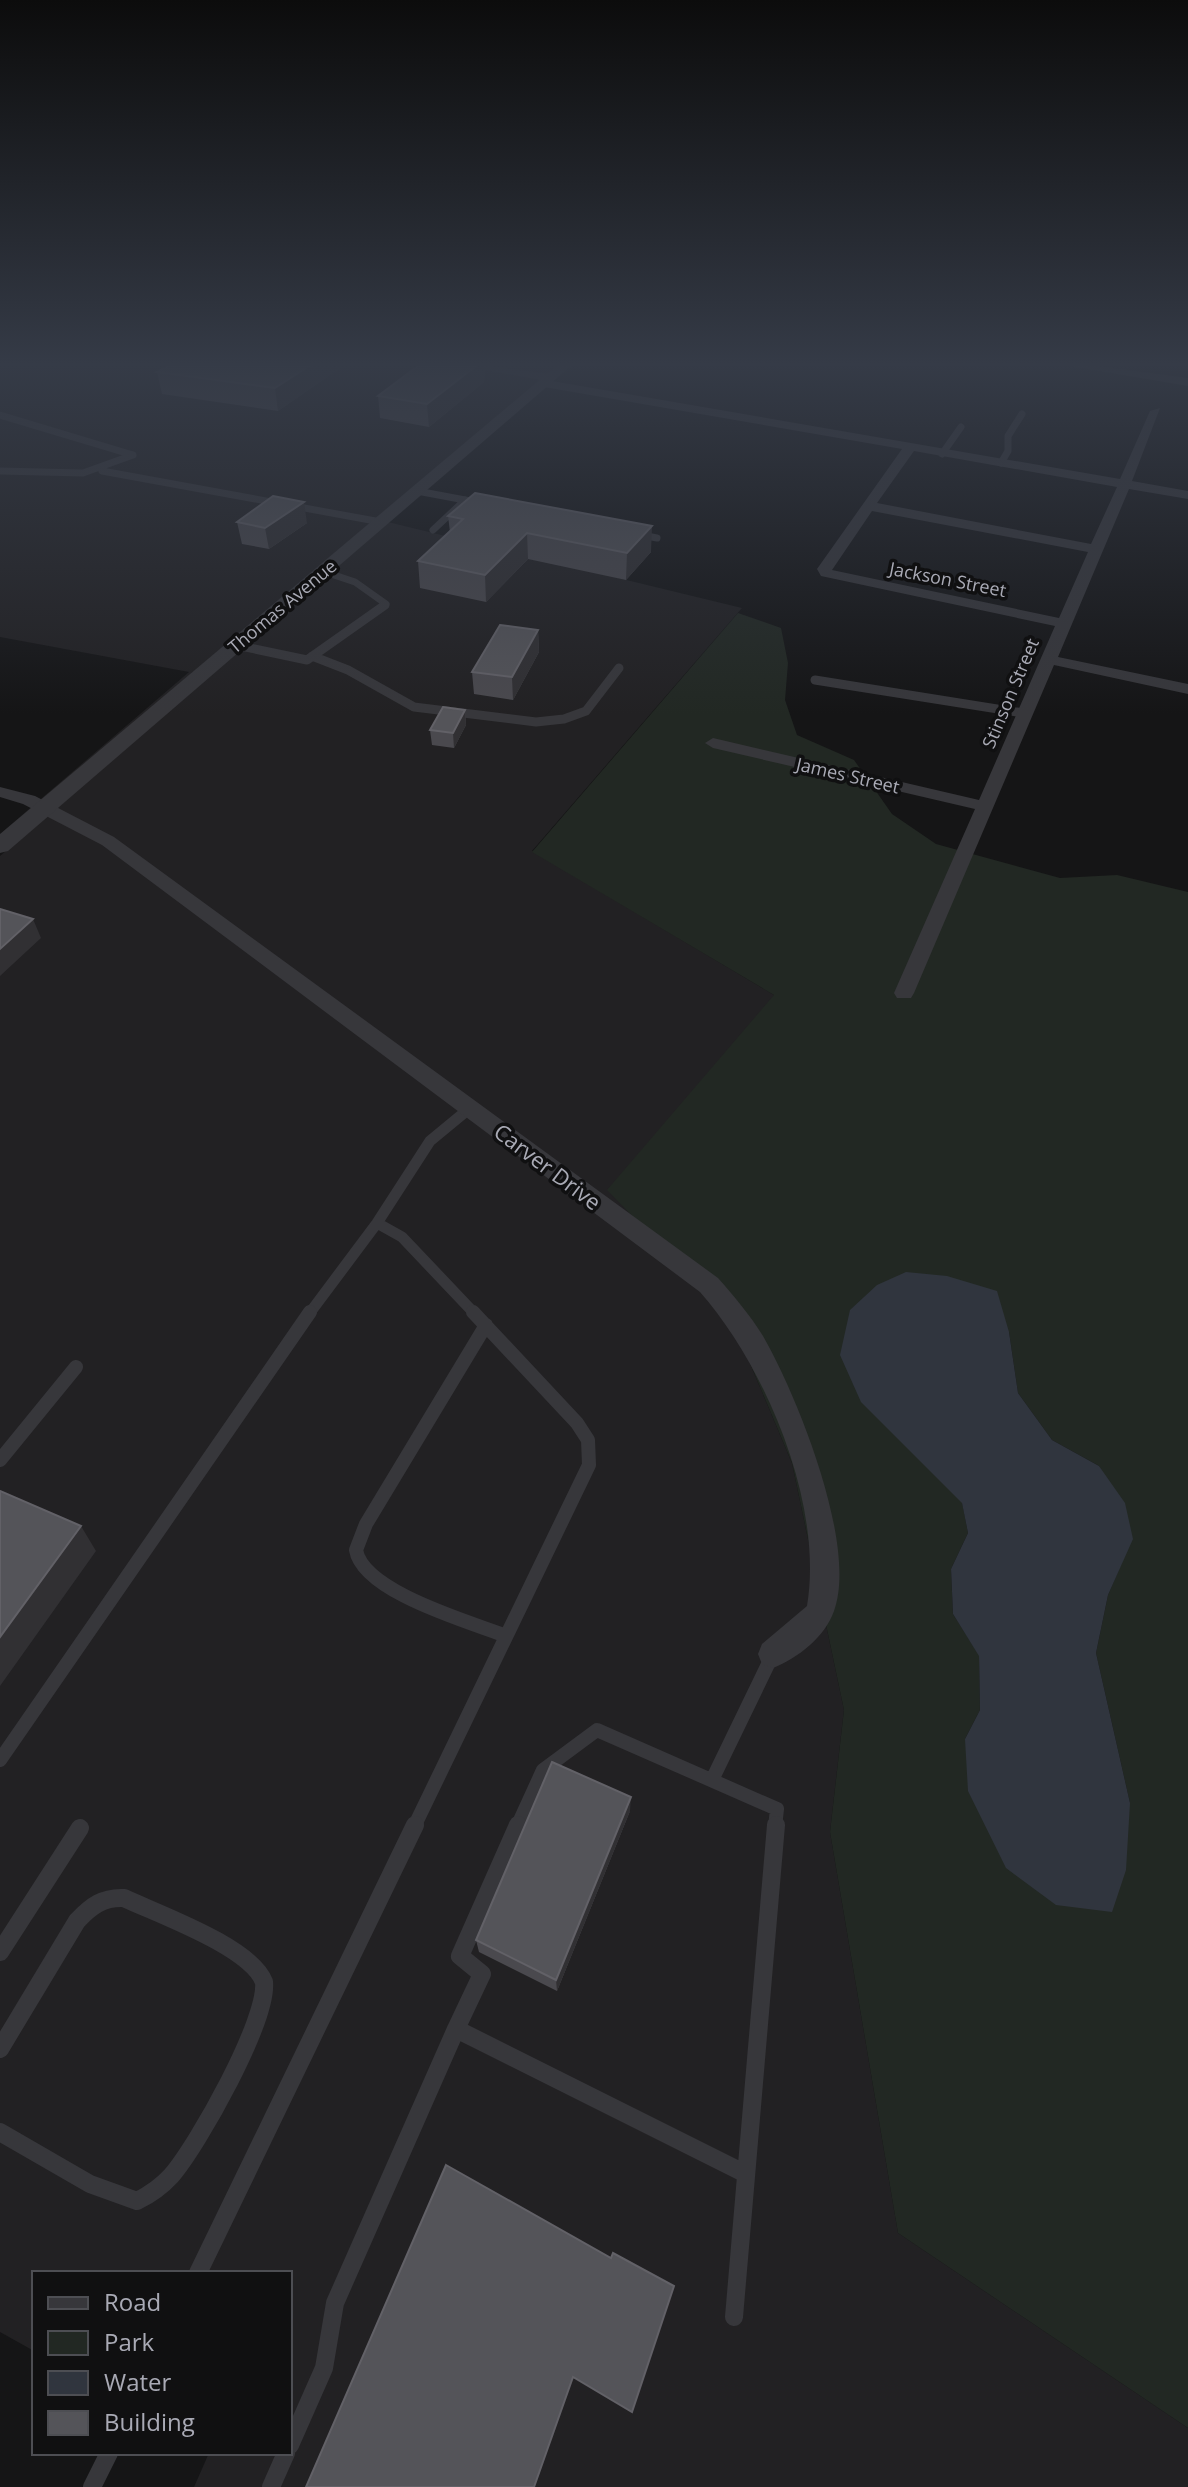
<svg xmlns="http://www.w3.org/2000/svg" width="1188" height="2487" font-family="'Open Sans',sans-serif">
  <rect width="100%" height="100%" fill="#151516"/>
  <!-- built -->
  <path fill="#222123" d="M0,366H557L0,834L189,672L0,637Z
    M388,522L742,608L532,851L774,995L730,1316L792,1463L844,1710L830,1832L898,2233L1188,2428V2487H194L209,2453H290V2273H34V2351L0,2332V856Z"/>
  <!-- green -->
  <path fill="#222823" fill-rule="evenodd" d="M738,613L781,628L788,663L785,700L797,735L854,760L892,814L936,844L1060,878L1117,875L1188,892V2428L898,2233L830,1832L844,1710L792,1463L730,1316L607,1190L774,995L532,852ZM1009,1332L1018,1393L1052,1440L1099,1466L1132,1539L1108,1595L1096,1653L1130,1803L965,1739L980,1710L979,1655L953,1614L951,1569L968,1533L962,1502Z"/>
  <!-- water -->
  <path fill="#30353e" d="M906,1272L947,1276L997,1291L1009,1332L1018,1393L1052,1440L1099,1466L1125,1503L1133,1539L1108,1595L1096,1653L1130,1803L1126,1870L1112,1912L1056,1905L1006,1868L968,1791L965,1739L980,1710L979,1656L953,1614L951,1569L968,1533L962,1503L861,1402L840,1355L850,1310L877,1285Z"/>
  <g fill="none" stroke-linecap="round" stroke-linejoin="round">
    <!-- service-far4 -->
    <path stroke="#37373b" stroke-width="7" d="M0,415L133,455
      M942,454L961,427
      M1001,463L1008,451V436L1022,414
      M0,471L83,473L133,455
      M102,471L381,522
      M417,491L481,503
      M433,530L465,500
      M636,534L657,538
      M322,571L355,582L386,604L382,607"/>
    <!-- service-far3 -->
    <path stroke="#37373b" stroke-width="9" d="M236,645L307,660L385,605
      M312,656L348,670L414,707L536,722L564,719L586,711L619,668
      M815,680L1023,713"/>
    <!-- service-far2 -->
    <path stroke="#37373b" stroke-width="11" d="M377,1223L402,1237L475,1314
      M309,1314L377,1223L430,1141L470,1108"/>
    <!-- service-far1 -->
    <path stroke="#37373b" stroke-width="14" d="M486,1325L366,1524L356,1550C363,1592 470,1622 506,1636
      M0,1460L76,1367
      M0,1760L310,1312
      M712,1780L773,1654
      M414,1827L589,1465L588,1440L577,1423L473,1312
      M517,1827L543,1770L597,1730L777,1809L775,1827"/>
    <!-- service -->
    <path stroke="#37373b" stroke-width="18" d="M518,1825L460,1956L482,1974L456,2029L746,2174
      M0,1952L80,1828
      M0,2049L77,1921C91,1906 103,1897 124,1898C158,1914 251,1947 264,1982C268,2020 198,2145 171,2176C161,2187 151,2194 137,2201L90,2184L0,2132
      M198,2273L415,1825
      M734,2317L776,1825
      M290,2445L324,2368L335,2303L456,2029
      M92,2487L109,2453
      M271,2487L286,2453"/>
    <!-- minor -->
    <path fill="#37373b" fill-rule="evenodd" d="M463,366H490L549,374L555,378L552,381L1120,479L1150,411L1160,408L1132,481L1188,491V499L1129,489L1058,657L1188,684V694L1054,665L914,993L911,998H897L894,993L975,809L713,748L705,743L713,738L979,800L1055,626L821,576L817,569L902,449L544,387L538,383L541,380ZM914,451L1117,487L1091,544L877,503ZM872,511L1088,552L1059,618L832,570Z
      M1070,366H1098L1188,378V386Z
      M0,787L35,796L114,837L718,1278C734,1296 750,1315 763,1336C797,1395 858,1546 834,1611C825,1637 798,1658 773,1668L762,1664L758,1654L762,1644L807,1606C824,1505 766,1367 700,1292L102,845L23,804L0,797Z"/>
    <!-- tertiary -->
    <path fill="#37373b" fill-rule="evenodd" d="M556,366H571L8,851L0,853V834Z"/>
  </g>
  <!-- wall -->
  <path fill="#4a494e" d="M418,366H485L484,382L429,427L380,418L378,396Z
    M340,368L278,411L162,394L157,372Z
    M448,516L651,552L626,580L528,559L486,602L420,588L418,561L450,532Z
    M237,522L307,523L269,549L242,544Z
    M538,630L539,652L513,700L474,694L472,672Z
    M465,710L466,725L454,748L432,745L430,730Z
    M630,1811L557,1991L479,1952L476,1940Z"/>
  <!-- shaded-wall -->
  <path fill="#313033" d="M309,366H340V368L278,411L275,388Z
    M474,366H485L484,382L429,427L427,404Z
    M304,502L307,523L269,549L265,528Z
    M652,526L651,552L626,580L627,553Z
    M527,533L528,559L486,602L485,575Z
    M538,630L539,652L513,700L512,677Z
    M465,710L466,725L454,748L453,733Z
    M33,919L41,938L0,976V949Z
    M81,1526L96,1551L0,1686V1637Z
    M631,1797L630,1811L557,1991L556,1980Z"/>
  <!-- building -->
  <path fill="#545459" stroke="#626167" stroke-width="2" d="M168,366H309L275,388L157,372Z
    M418,366H476L427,404L378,396Z
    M475,493L652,526L627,553L527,533L485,575L418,561L463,519L448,516Z
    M273,496L304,502L265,528L237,522Z
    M500,625L538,630L512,677L472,672Z
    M443,707L465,710L453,733L430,730Z
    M0,909L33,919L0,949Z
    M0,1491L81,1526L0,1637Z
    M552,1762L631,1797L556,1980L476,1940Z
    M446,2165L611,2258L613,2253L674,2286L632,2412L573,2377L534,2487H306Z"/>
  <!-- sky -->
  <linearGradient id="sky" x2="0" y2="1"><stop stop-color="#0c0c0c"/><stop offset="0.51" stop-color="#353b47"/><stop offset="1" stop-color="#353b47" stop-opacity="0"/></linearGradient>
  <rect width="1188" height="714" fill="url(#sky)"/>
  <g text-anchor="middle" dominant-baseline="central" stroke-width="7" stroke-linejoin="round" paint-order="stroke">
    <!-- far-street labels -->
    <g font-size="18" fill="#a9aab5" stroke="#101011">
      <text transform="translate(948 579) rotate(11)">Jackson Street</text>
      <text transform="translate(282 606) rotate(-40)">Thomas Avenue</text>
      <text transform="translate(1010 693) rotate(-67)">Stinson Street</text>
      <text transform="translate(848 775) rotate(13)">James Street</text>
    </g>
    <!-- street labels -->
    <g font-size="22" fill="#a9aab5" stroke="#101011">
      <text transform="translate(548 1166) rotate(37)">Carver Drive</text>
    </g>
  </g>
  <!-- legend -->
  <rect x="32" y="2271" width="260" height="184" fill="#101011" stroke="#4d4e53" stroke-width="2"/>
  <rect x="48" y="2297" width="40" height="12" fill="#37373b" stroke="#4d4e53" stroke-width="2"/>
  <text x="104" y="2311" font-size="24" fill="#a9aab5">Road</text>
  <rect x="48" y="2331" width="40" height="24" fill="#222823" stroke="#4d4e53" stroke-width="2"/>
  <text x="104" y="2351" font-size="24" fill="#a9aab5">Park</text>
  <rect x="48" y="2371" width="40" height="24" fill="#30353e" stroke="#4d4e53" stroke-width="2"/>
  <text x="104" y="2391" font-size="24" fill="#a9aab5">Water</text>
  <rect x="48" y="2411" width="40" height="24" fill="#545459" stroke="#4d4e53" stroke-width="2"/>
  <text x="104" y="2431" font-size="24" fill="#a9aab5">Building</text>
</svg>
